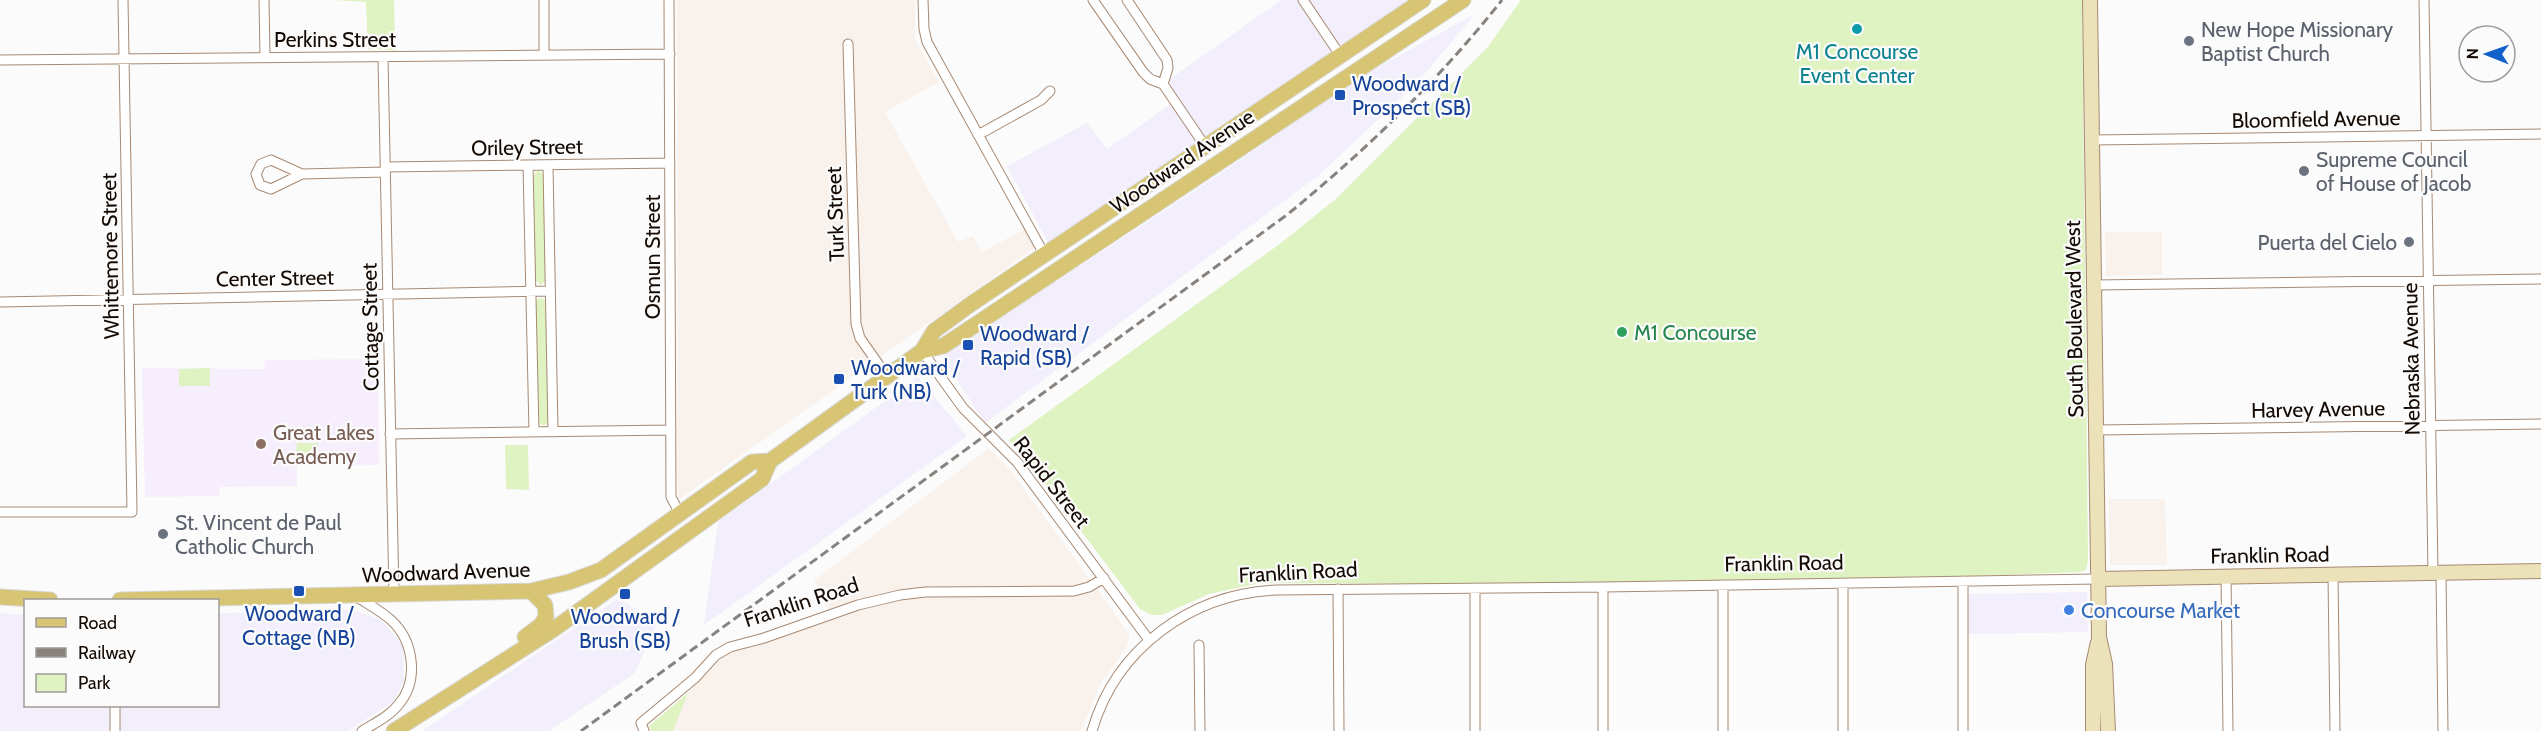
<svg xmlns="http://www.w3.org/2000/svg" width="2541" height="731" font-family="Cabin,sans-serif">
  <rect width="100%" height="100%" fill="#fbfbfb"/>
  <!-- commercial -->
  <path fill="#f2eefc" d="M1281,0H1414L1049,244L1007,166L1087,123L1107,149L1175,101L1170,79Z
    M1475,14L1416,84L1319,175L985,423L942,357L1214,178L1367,73Z
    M918,377L967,436L704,625L718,522Z
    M2087,592L2088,632L1968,634V594Z
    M617,599L658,620L635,673L549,731H422Z
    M353,610L381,620L403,645L404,681L393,702L348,731H0V613L25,615L26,706H218V613Z"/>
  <!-- built -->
  <path fill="#f9f1eb" d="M677,0H915V40L939,82L885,112L958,242L973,236L982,252L1029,227L1039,245L678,500Z
    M2105,232H2162V275L2106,276Z
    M989,448L1012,472L1130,635L1126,649L1101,683L1081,731H673L688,693L726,654L833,619L814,580Z
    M2109,499H2165L2167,565H2110Z"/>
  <!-- education -->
  <path fill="#f6edfd" d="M378,359L379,465L297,466V486L220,487L219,496L145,497L142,368L264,369L265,360Z"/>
  <!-- green -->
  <path fill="#dff2c1" d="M334,0H394L395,50L368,49L366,2Z
    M1521,0H2082L2088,560L2086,570L2080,572C1807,583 1533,585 1260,583L1209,594L1162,615H1152L1140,609L1032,466L1009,440L1281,243L1337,198L1487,48Z
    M538,170L544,175L546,281L540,285L535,279L533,176Z
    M542,298L546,301L549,421L544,426L538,422L535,304L537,299Z
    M210,368V386H179V369Z
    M297,443H318L317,456H296Z
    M505,445H528L529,490L506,489Z
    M688,693L673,731H651L649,726Z"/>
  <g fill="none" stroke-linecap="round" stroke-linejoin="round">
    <defs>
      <path id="street" d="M264,0L265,57
        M544,0V55
        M669,0L671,497L679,512
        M923,0L924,29L927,42L1044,254
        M1093,0L1143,72L1150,79L1163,84L1205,146
        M1127,0L1167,60L1168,68L1163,84
        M1303,0L1340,55
        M2424,0L2433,573
        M848,44L856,324L860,338L886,375
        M383,58L394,595
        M0,60L670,54
        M978,135L1041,100L1050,91
        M2092,140L2541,134
        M528,165L534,432
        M548,165L553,432
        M385,167L670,163
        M302,174L271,189L260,185L256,174L261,164L271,160L302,174L385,172
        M2094,285L2541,279
        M0,302L550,291
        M922,351L963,408L1017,462L1149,640
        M2096,430L2541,424
        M390,434L671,430
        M0,512H132L123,0
        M2441,573L2443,731
        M2333,574L2335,731
        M2226,576L2228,731
        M1963,581V731
        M1843,583V731
        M1723,585V731
        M1603,587V731
        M1475,588V731
        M1338,589L1339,731
        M357,597C368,604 381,611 391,620C414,641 419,680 399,704C390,716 375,723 362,731
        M1199,645L1200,731
        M115,706V731
        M644,731L641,723L695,678L716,655L730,647L764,638L858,605L900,595L925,592L1074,591L1089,587L1104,578
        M1092,731C1116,648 1191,594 1276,590L1603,587L2098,579"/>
      <path id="secondary" d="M2090,0L2099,637L2105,664L2108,731
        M2098,579L2541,571
        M2093,731V665L2098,642"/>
      <path id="primary" d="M922,351L934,331L971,304L1423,0
        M0,597L50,600
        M120,600L531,591L569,582L601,570L752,462L770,461
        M525,637L541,625L546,617L545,605L531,591
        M394,731L554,629L762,479L770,461L922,351L943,346L960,335L1463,0"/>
    </defs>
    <!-- street casing -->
    <use href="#street" stroke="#a78972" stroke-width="11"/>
    <!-- secondary casing -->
    <use href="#secondary" stroke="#a78972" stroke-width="16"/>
    <!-- primary casing -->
    <use href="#primary" stroke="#d9d8d7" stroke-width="17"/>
    <!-- street -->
    <use href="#street" stroke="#fff" stroke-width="9"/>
    <!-- secondary -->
    <use href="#secondary" stroke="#ebe2b9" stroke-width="14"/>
    <!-- primary -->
    <use href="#primary" stroke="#d7c573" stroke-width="15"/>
    <!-- rail -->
    <path stroke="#87827e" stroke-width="3" stroke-dasharray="9 4.5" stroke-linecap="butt" d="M581,731L1288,214C1366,150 1439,80 1502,0"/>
  </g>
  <!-- markers -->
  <circle fill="#0f9aa8" stroke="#fbfbfb" stroke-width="2" cx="1857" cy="29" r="6"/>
  <g fill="#6b7280" stroke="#fbfbfb" stroke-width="2">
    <circle cx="2189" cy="41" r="6"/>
    <circle cx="2304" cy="171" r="6"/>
    <circle cx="2409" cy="242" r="6"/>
    <circle cx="163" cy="534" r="6"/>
  </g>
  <g fill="#1a4fb4" stroke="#fbfbfb" stroke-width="2">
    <rect x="1334" y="89" width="12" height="12" rx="3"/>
    <rect x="962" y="339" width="12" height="12" rx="3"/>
    <rect x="833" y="373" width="12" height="12" rx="3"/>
    <rect x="293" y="585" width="12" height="12" rx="3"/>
    <rect x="619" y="588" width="12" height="12" rx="3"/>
  </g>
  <circle fill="#2e9e5b" stroke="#fbfbfb" stroke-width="2" cx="1622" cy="332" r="6"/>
  <circle fill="#8d6e63" stroke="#fbfbfb" stroke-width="2" cx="261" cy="444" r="6"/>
  <circle fill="#3f7fe0" stroke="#fbfbfb" stroke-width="2" cx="2069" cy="610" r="6"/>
  <g text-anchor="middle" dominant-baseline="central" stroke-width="4.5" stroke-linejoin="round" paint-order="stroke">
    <!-- worship labels -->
    <g font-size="21" fill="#5b616d" stroke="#fbfbfb" text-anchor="start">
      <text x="2201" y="29">New Hope Missionary<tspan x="2201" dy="24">Baptist Church</tspan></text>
      <text x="2316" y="159">Supreme Council<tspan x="2316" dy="24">of House of Jacob</tspan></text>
      <text x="2397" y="242" text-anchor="end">Puerta del Cielo</text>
      <text x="175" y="522">St. Vincent de Paul<tspan x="175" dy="24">Catholic Church</tspan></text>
    </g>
    <!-- street labels -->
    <g font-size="21" fill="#140a03" stroke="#fbfbfb">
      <text x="335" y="39">Perkins Street</text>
      <text transform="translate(2316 119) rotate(-1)">Bloomfield Avenue</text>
      <text transform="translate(527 147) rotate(-1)">Oriley Street</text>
      <text transform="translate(1182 161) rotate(-34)">Woodward Avenue</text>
      <text transform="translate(835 214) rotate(-92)">Turk Street</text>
      <text transform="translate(110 256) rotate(-91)">Whittemore Street</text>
      <text transform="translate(652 257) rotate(-90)">Osmun Street</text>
      <text transform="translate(275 278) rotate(-1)">Center Street</text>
      <text transform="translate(2074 319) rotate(-91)">South Boulevard West</text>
      <text transform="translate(370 327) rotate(-91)">Cottage Street</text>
      <text transform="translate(2411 359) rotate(-91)">Nebraska Avenue</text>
      <text transform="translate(2318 409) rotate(-1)">Harvey Avenue</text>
      <text transform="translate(1052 482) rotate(52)">Rapid Street</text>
      <text transform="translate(2270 555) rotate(-1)">Franklin Road</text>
      <text transform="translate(1784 563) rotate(-1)">Franklin Road</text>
      <text transform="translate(446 572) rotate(-2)">Woodward Avenue</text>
      <text transform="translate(1298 572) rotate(-3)">Franklin Road</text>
      <text transform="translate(801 602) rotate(-18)">Franklin Road</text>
    </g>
    <!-- culture labels -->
    <g font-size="21" fill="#0d838f" stroke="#fbfbfb">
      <text x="1857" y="51">M1 Concourse<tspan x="1857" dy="24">Event Center</tspan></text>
    </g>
    <!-- transit labels -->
    <g font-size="21" fill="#164399" stroke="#fbfbfb" text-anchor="start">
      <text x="1352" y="83">Woodward /<tspan x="1352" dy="24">Prospect (SB)</tspan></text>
      <text x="980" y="333">Woodward /<tspan x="980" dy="24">Rapid (SB)</tspan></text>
      <text x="851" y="367">Woodward /<tspan x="851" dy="24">Turk (NB)</tspan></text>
      <text x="299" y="613" text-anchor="middle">Woodward /<tspan x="299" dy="24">Cottage (NB)</tspan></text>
      <text x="625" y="616" text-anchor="middle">Woodward /<tspan x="625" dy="24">Brush (SB)</tspan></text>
    </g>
    <!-- leisure labels -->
    <g font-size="21" fill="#27864d" stroke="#fbfbfb" text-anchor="start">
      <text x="1634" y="332">M1 Concourse</text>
    </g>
    <!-- education labels -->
    <g font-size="21" fill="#785e54" stroke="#fbfbfb" text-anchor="start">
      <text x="273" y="432">Great Lakes<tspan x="273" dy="24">Academy</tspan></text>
    </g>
    <!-- shop labels -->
    <g font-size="21" fill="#366cbe" stroke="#fbfbfb" text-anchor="start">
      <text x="2081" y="610">Concourse Market</text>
    </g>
  </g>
  <!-- legend -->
  <rect x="24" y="599" width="195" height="108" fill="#fbfbfb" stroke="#9f9b98" stroke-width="1.5"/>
  <rect x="36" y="618" width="30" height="9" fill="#d7c573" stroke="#9f9b98" stroke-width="1.5"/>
  <text x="78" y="629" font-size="18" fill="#140a03">Road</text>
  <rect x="36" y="648" width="30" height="9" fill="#87827e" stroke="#9f9b98" stroke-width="1.5"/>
  <text x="78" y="659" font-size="18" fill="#140a03">Railway</text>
  <rect x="36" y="674" width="30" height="18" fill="#dff2c1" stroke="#9f9b98" stroke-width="1.5"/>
  <text x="78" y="689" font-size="18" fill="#140a03">Park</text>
  <!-- north arrow -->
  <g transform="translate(2487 54) rotate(271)"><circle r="28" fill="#fbfbfb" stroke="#9f9b98" stroke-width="1.5"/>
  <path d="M0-4.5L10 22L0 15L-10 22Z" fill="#1260ca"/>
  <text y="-9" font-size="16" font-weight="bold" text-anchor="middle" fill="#140a03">N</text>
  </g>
</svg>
